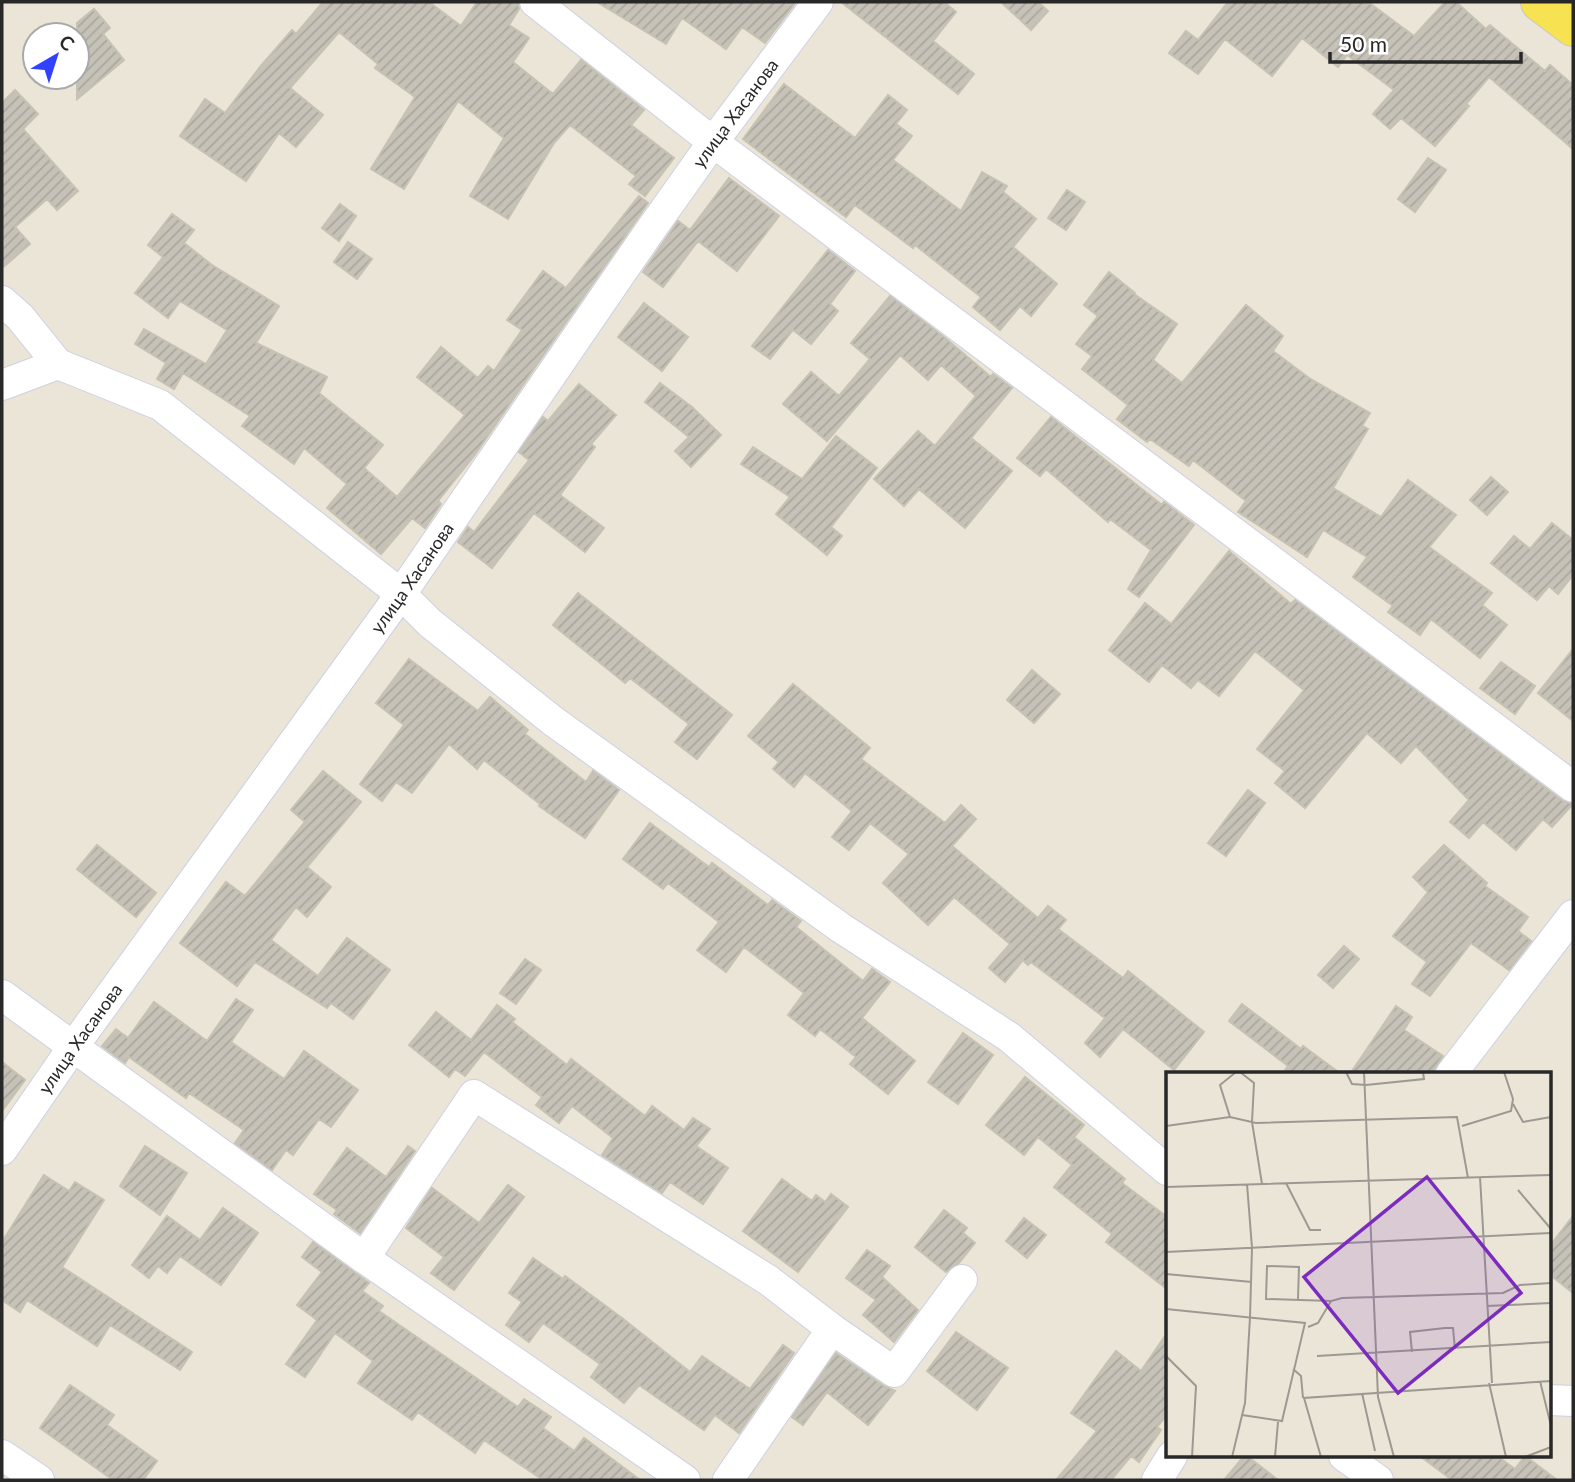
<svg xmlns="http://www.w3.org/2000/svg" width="1575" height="1482" font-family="Lato,sans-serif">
  <defs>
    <pattern id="building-hatch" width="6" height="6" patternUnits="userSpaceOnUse" patternTransform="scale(1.75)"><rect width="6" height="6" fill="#c6c2b8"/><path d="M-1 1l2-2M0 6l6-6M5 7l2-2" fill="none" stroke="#aaa79e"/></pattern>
  </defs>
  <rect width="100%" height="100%" fill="#ebe5d8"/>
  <!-- building -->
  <path fill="url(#building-hatch)" stroke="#c6c2b2" stroke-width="2" d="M323,2H429L461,26L477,2H518L519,9L509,25L529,38L513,62L553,94L581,60L644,110L631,125L674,158L645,196L629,184L636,176L570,125L554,143L508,219L470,196L504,138L458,101L404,189L371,169L415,97L375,68L378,64L339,32L290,88L323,115L296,147L279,133L246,181L180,136L205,99L225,113L260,67L292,30L296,34Z
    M597,2H796L765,43L742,27L726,49L682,18L666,44Z
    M841,2H944L956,12L933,41L974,74L958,94Z
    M1001,2H1038L1048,11L1031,30Z
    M1228,2H1368L1414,36L1445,2H1456L1486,29L1490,25L1545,71L1550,65L1573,85V149L1489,77L1466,104L1469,106L1435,146L1401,118L1390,129L1373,114L1394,90L1347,55L1338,67L1302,38L1272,76L1225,39L1198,74L1169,53L1186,31L1198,40Z
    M94,9L110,28L103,34L124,60L77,99V23Z
    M784,84L855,138L888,95L907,110L896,124L912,136L893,160L961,211L982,172L1007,186L1003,192L1036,219L1013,247L1057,284L1031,316L1020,306L1000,330L973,307L981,297L915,245L913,248L855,205L846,217L743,139Z
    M15,90L38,114L23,129L78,191L57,210L47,199L15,227L30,244L2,268V103Z
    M1428,158L1446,170L1415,212L1398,199Z
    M729,178L779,216L737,271L698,241L663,287L643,272L678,221L690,230Z
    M1067,190L1085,202L1066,230L1048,218Z
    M639,196L648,203L474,456L438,501L441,504L425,528L412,518L381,554L327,508L347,484L304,448L294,464L242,426L250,416L183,373L174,389L157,379L166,363L135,344L144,329L206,364L227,330L180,301L168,318L135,293L163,257L148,245L172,214L194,230L184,243L212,265L279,306L256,343L327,377L319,393L383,445L364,468L397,497L465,415L417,377L441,347L478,378L488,366L494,371L522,330L507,320L543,271L566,288Z
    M340,204L356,216L339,241L322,228Z
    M348,242L372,259L357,279L334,262Z
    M828,250L855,271L830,304L838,311L811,344L793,330L770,359L752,346Z
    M1109,272L1135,293L1134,294L1177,324L1153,360L1182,383L1246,305L1283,336L1273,351L1309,378L1370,413L1362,426L1368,429L1333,488L1381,517L1408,480L1456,515L1429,547L1492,593L1482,605L1507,625L1480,658L1431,619L1420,635L1388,612L1393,606L1353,577L1367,557L1323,530L1307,557L1238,512L1246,501L1193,460L1189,466L1150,439L1147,442L1117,419L1128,405L1082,369L1092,356L1076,344L1098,316L1084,305Z
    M890,296L944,337L991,377L993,374L1012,388L971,438L1012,471L965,528L919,489L904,506L874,479L918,431L935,446L976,396L941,365L928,380L900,355L827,441L783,404L811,372L839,396L870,359L851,343Z
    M644,303L688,337L662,371L618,337Z
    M660,383L692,407L721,435L691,467L675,451L689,437L645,402Z
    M579,384L616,415L591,444L595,447L560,495L604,528L585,552L534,513L492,568L458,542L468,527L474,532L529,460L519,452L543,417L548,421Z
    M1051,417L1162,505L1164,502L1194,525L1139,597L1128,589L1151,550L1110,519L1108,522L1046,469L1040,476L1017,458Z
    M836,436L877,468L831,527L842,536L827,555L776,514L790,497L741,464L753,447L802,479Z
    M1491,477L1508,492L1487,515L1470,500Z
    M1552,523L1573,540V575L1558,594L1549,586L1537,600L1491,563L1514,536L1530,549Z
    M1229,551L1291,604L1295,600L1563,801L1573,804L1552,827L1543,819L1516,850L1483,822L1469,838L1450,822L1469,800L1416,746L1401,763L1367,733L1305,808L1275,783L1285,771L1257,749L1304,690L1255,651L1219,696L1198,680L1191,688L1162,665L1149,682L1109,650L1145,603L1171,624Z
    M578,593L732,715L697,759L675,742L689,724L630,678L625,683L553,625Z
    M1573,649V721L1538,693Z
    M409,659L478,711L490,697L528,730L525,734L586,782L593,771L619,790L585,838L539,806L540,804L484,760L477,769L449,744L412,793L396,782L382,801L360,784L404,725L376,703Z
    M1501,662L1535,686L1515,714L1480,688Z
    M1032,670L1060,694L1034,723L1007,700Z
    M793,684L870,748L861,759L945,823L961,805L976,819L952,846L1038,918L1048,906L1066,920L1058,929L1123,978L1128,971L1204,1032L1174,1070L1123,1029L1100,1057L1085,1043L1105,1018L1031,962L1028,965L1023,960L1005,982L989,968L1010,944L954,897L928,925L883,883L909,854L870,823L849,850L832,837L852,811L805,773L794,787L773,769L779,762L748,736Z
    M323,771L361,802L307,867L331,887L307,917L296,907L271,940L318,976L347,938L390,970L353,1019L331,1003L327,1008L255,962L237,986L180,943L226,882L245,896L305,822L291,810Z
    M1248,790L1265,803L1226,856L1208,843Z
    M650,823L709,867L712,863L768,905L772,900L801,921L796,927L863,981L872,969L890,982L862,1018L915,1061L888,1094L850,1064L856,1057L820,1029L815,1036L788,1015L804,993L744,947L726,972L697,950L719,922L668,883L663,889L623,859Z
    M97,845L156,893L136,917L77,869Z
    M1444,845L1487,883L1485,886L1528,917L1518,931L1531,941L1509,970L1471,943L1430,996L1412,984L1427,962L1393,936L1428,892L1413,877Z
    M1344,946L1359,959L1333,988L1318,975Z
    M525,959L541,970L516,1004L500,993Z
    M236,999L253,1010L231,1042L284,1079L304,1051L358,1090L331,1127L319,1119L293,1155L286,1150L272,1170L235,1143L244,1130L189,1093L186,1098L129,1057L125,1063L102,1046L116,1029L128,1038L154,1002L207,1041Z
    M1242,1004L1301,1049L1303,1046L1341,1074H1282L1288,1066L1229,1021Z
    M497,1005L515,1019L512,1022L567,1065L571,1059L645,1116L652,1106L684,1130L693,1118L710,1129L696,1146L728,1168L703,1204L670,1182L662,1193L602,1155L613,1138L572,1106L559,1123L536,1105L542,1097L484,1052L465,1076L455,1069L449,1077L409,1045L436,1012L471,1040Z
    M1396,1006L1412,1017L1404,1030L1443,1056L1431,1074H1350Z
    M963,1033L993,1055L958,1104L928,1082Z
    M2,1062L25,1080L2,1111Z
    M1025,1077L1084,1125L1074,1137L1125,1179L1122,1183L1167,1217V1289L1106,1242L1112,1234L1054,1187L1072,1165L1038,1137L1024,1155L986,1125Z
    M145,1146L187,1173L160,1215L120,1186Z
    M408,1146L415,1151L360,1233L334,1214L337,1210L314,1194L347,1148L386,1177Z
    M44,1175L69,1191L75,1182L104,1200L62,1267L192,1352L180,1370L110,1325L97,1346L27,1300L20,1312L2,1300V1242Z
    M782,1179L812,1201L816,1195L825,1202L831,1194L848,1207L798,1272L743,1231Z
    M508,1185L524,1197L454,1290L431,1273L444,1257L406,1228L432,1188L479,1223Z
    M223,1208L258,1233L221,1285L180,1256L167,1273L158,1266L149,1278L132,1265L167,1216L200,1240Z
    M944,1210L967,1228L963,1233L975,1243L959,1263L946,1272L915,1247Z
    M1573,1216V1293L1549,1274V1247Z
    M1024,1218L1046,1235L1027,1258L1006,1241Z
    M313,1242L369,1283L362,1291L383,1306L379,1311L518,1407L524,1399L551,1417L543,1428L574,1451L584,1438L640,1480H543L484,1440L475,1453L418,1412L412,1420L358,1383L373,1361L335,1333L305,1377L286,1364L317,1320L297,1305L322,1272L302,1257Z
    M867,1250L890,1266L882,1277L918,1310L894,1342L863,1315L876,1300L846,1278Z
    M533,1258L563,1279L565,1276L622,1318L690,1372L702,1356L750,1389L783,1345L794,1353L739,1433L715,1415L704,1430L639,1385L624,1403L591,1377L600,1364L543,1323L529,1342L506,1325L522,1302L509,1293Z
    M956,1332L1008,1368L977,1410L927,1371Z
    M1167,1333V1415L1157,1427L1161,1430L1139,1462L1131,1456L1111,1480H1056L1097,1431L1071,1413L1106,1364L1116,1351L1141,1371Z
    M836,1353L884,1386L895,1391L868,1425L827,1392L803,1425L792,1417Z
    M70,1385L114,1415L107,1425L157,1461L143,1480H113L40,1428Z
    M1244,1456H1247L1278,1480H1224Z
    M1420,1456H1497L1515,1469L1525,1456L1557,1480H1452Z"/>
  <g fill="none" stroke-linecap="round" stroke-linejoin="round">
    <defs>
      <g id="street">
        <path d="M535,2L713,142L1573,787"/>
        <path d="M2,301L20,317L58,364"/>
        <path d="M2,385L58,364L160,405L401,594L430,623L553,721L841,928L1009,1037L1167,1170"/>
        <path d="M2,995L364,1258L685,1480"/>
        <path d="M1451,1074L1573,915"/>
        <path id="s1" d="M2,1150L73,1047L401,594L647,235L713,142L818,2"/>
        <path d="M364,1258L474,1095L768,1280L832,1329L728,1480"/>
        <path d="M832,1329L894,1372L962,1280"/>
        <path d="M1549,1400L1573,1401"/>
        <path d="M2,1455L39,1480"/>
        <path d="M1344,1456L1378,1480"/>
        <path d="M1157,1480L1172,1456"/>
      </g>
      <path id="primary" d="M1540,2L1573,27"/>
    </defs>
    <!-- street casing -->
    <use href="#street" stroke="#cecfe2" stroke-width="32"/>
    <!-- primary casing -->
    <use href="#primary" stroke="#c7c7c7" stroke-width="40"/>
    <!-- street -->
    <use href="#street" stroke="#fff" stroke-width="30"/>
    <!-- primary -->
    <use href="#primary" stroke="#f7e352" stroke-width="38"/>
  </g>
  <g text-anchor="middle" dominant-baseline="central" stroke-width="6" stroke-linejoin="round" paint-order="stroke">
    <!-- street labels -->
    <g font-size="18" fill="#282828" stroke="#fff">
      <text stroke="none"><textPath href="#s1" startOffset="1270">улица Хасанова</textPath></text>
      <text stroke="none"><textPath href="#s1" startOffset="704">улица Хасанова</textPath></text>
      <text stroke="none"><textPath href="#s1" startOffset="136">улица Хасанова</textPath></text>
    </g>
  </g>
  <!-- overview -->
  <g transform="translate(1166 1072)">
    <rect width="385" height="385" fill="#ebe5d8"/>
    <path fill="none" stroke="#9d9992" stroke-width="2" d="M74,0L88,11L86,50L96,112M180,0L186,12L200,13L258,7L257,0M198,0L212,325L228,385M347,32L357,50L385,45M64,45L54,13L70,0M0,54L64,45L90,51L291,45L302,106M296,54L345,39L347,27L338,0M314,105L326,311M120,111L144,158H155M0,115L385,103M352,118L385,157M0,180L385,161M0,202L86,210M132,227L133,195L101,194L100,227L165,229M321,234L385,231M0,237L139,251L116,349L76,343M142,255L152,251L165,229L176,226L337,221L354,213L385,211M246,280L244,260L279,256H287L289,277M0,284L30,314L26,385M151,284L385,270M127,297L135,304L137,326M374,309L385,354M323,311L340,385M196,321L209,379M66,385L79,331L84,245L86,176L81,112M109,385L112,350M155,385L138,326L385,309M359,385L385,375"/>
    <path fill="#7b2cbf" fill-opacity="0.15" stroke="#7b2cbf" stroke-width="3.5" d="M261,105L355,221L232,321L138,205Z"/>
    <rect width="385" height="385" fill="none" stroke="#282828" stroke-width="3.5"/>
  </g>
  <!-- border -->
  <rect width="1575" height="1482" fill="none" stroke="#282828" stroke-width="7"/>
  <!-- north arrow -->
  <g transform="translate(56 56) rotate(39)"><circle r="33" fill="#ffffff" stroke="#a9a9a9" stroke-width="2"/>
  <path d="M0-5L12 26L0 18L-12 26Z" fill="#3241ff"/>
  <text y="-10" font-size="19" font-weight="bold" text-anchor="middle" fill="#282828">С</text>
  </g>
  <!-- scale -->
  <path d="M1330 52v10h191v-10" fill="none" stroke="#282828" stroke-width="3.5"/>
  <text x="1340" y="52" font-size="21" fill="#282828" stroke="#ffffff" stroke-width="5" paint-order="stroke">50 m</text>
</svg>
